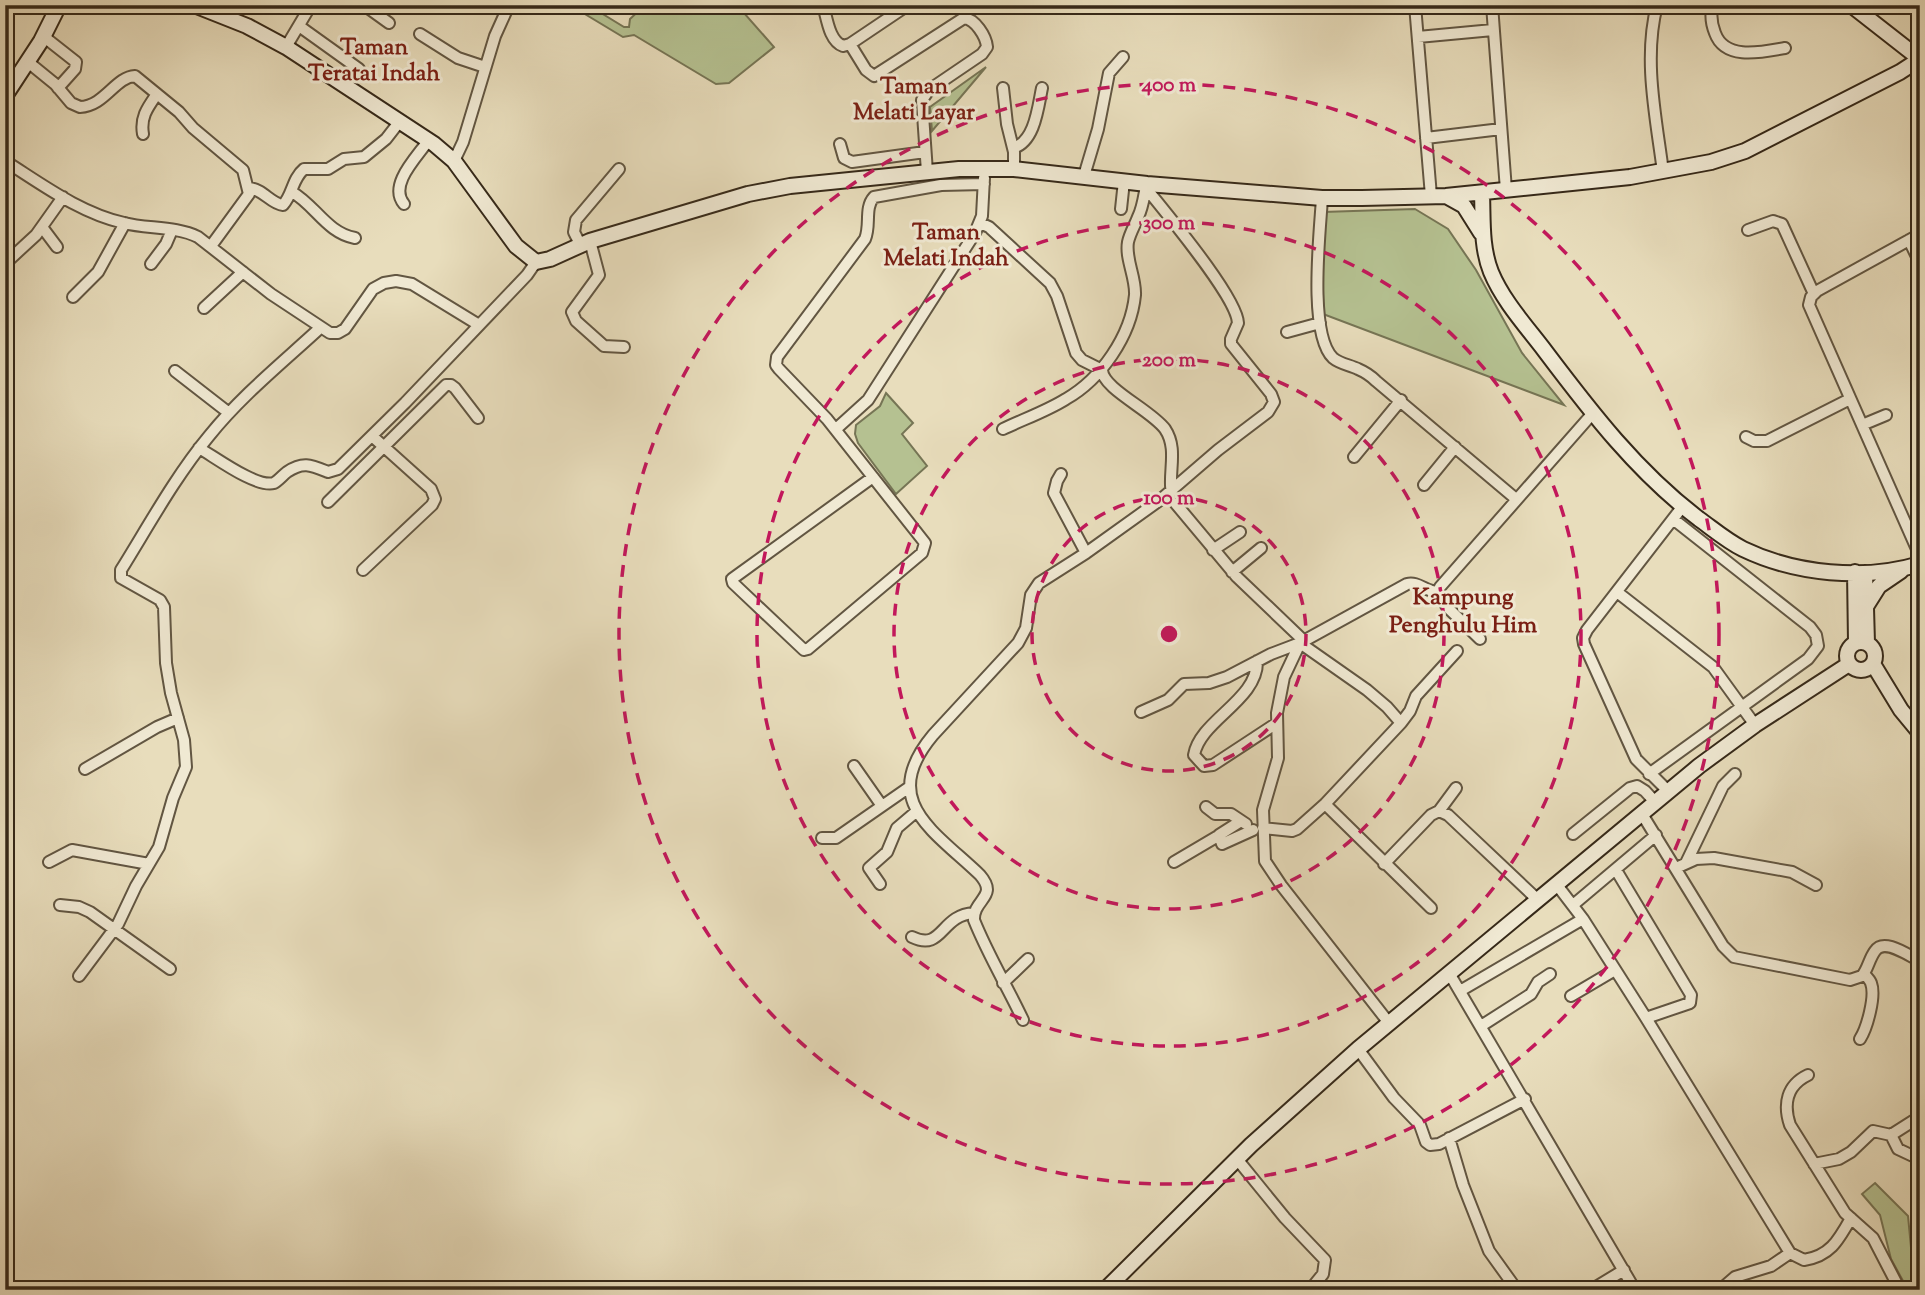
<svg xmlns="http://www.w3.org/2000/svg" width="1925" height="1295" font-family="'Sorts Mill Goudy',serif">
  <rect width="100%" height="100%" fill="#e8ddbc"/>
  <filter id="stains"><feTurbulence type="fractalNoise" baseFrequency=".00286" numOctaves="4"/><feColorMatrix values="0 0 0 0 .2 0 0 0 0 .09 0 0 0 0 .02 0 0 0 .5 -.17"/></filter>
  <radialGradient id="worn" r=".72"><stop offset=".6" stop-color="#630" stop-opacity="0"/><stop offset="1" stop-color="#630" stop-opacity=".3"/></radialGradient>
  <!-- green -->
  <path fill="#b5c191" stroke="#767555" stroke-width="2" d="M570,5H588L624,27H629L630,19L645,5H737L774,47L729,83L716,84L634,35L623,37Z
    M986,67L932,131L930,107Z
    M1415,209L1448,229L1476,270L1522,353L1564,405L1323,314L1320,269L1323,212Z
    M886,393L913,423L902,434L927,466L896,494L858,443L855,434L856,425L880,406Z
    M1875,1183L1908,1216L1912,1258L1920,1267V1290H1908L1891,1259L1880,1215L1862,1194Z"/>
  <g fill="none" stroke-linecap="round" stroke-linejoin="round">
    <defs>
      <path id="street" d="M364,5L389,23
        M823,5C827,18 829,41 843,46L850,44L908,5
        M1415,5L1431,196
        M1492,5L1506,190
        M1657,5C1643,59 1656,117 1663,172
        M1713,5C1710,15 1711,23 1715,33C1725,61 1762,52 1785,48
        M299,26L359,69
        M420,34L458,58L485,67
        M43,36L76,62L75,69L58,88
        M1418,37L1493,30
        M850,44L866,70L874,76L964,18C975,19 986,36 987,47L982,54L929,90L922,100L927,172
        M286,47L311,5
        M28,62L55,84L71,103L80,107C105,106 115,77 135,76L179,112L193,128L243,170L249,194L211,246
        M5,69L18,77
        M1003,88L1007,124L1014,152V169
        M143,134C140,117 148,107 157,94
        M1426,138L1501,129
        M840,144L844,158L852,162L925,152
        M1013,148C1035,142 1038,107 1042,88
        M5,161C43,185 80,213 124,223C147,229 176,226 198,237L271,294L330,333H338L345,329L373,289L384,283L396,281L412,284L479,325
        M454,161L463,142L495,36L509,5
        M1084,176L1098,129L1109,73L1123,57
        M249,188C263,189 271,204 283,205C293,194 292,179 304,169H328L344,159L364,157L386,139L400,121
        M292,192C315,205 327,233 355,238
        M1322,198C1320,232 1308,334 1333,358C1340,364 1350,365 1358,369C1365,372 1371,376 1376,381L1516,499
        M404,204C388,185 417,157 428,141
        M1121,209L1124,181
        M980,223L989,227L1050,283L1057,296L1076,353L1082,360L1102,370
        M42,227L57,247
        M1748,230L1773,221L1782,224L1814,294
        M1920,234L1817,291L1811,297L1809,305L1920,556
        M1909,240L1920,263
        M590,241L599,275L572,312L576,321L604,346L624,347
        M580,244L574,232L576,220L619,169
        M10,259L36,235L63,197
        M151,264L166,244L172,230
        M73,297L98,272L125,223
        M204,308L243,272
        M1287,332L1320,323
        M1102,370C1103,389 1151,410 1165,429C1181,453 1163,481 1176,504L1237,577L1304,641
        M175,371L229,413
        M1862,425L1886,415
        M836,429L868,400L975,233L982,216L984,178
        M1003,429C1024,419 1047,411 1066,399C1101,379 1131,336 1135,295C1136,277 1125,259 1128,242C1130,233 1135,225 1138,217C1143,207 1144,196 1146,186
        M1746,437L1754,441H1767L1850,399
        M199,448C215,457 256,488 274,483C278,481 283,475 287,472C303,461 311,465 328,472L338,469L405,403L527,275L536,262
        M1354,457L1401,400
        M1061,474L1057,481L1054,493L1086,553
        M873,477L732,579L733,583L804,650L808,649L922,553L925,543L827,419L779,369L776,365L777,357L865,239C871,225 864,208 874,197L941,185L984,184
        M1424,485L1455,447
        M328,502L446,385H451L455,388L478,418
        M1213,550L1240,532
        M363,570L432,505L435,499L431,489L372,436
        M1232,572L1261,548
        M1617,592L1713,667L1755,725
        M1480,639L1447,607L1438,592L1440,587L1593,413
        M1300,643L1284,677L1277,713L1278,758L1263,810L1265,861L1281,885L1389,1023
        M1257,661C1258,700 1200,720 1194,755L1204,766L1213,765L1277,723
        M1141,712L1168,700L1184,684L1209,683L1227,677L1271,654L1300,643L1407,584C1418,581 1426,592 1438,592
        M1401,723L1410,711L1416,696L1457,651
        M854,766L882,806
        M85,769L157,727L178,718
        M1649,774L1808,659L1818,646L1816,635L1810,627L1673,519
        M1669,792L1636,759L1584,644L1583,638L1587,630L1683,506
        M1325,804L1431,908
        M1206,807L1215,814H1231L1246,824
        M1439,811L1448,815L1538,900
        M1642,814L1723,946L1734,957L1850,980L1862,976C1868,969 1869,959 1875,951C1884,937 1909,956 1920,961
        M1241,821L1219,835L1222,844L1253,830
        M1263,828L1292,831L1297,829L1325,804L1401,723L1387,707L1367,690L1300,643
        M1573,834L1630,788L1637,786L1645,791L1656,803
        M822,838H836L908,788
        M49,862L72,850L149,864
        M1174,862L1218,836
        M1686,863L1723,786L1735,774
        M1384,864L1431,815L1439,811L1456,788
        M1676,868L1696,859L1714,858L1792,872L1816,885
        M1616,870L1691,995L1690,1003L1646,1018
        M880,884L869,868L887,852L897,828L917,811
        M1557,885L1583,919L1646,1018L1790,1253L1804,1260C1830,1256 1838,1241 1851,1218
        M60,905L79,907L90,912L170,969
        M1573,905L1656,835
        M912,937C943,952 940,915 974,913
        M1449,973L1635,1290
        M79,976L118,924L136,886L159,847L173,798L186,767L184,740L171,693L166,663L164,607L160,600L121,578V570C149,525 175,477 209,436C241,396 282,363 320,328
        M1003,983L1028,959
        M1460,991L1583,919
        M1571,996L1615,970
        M1023,1020C1007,986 988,955 974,920C973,899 999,897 980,875C933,830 878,801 933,735L1018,643L1026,628L1031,595L1039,583L1086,553L1160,500L1218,450L1268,412L1274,402L1271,394L1231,344V339L1238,323C1237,297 1165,212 1146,188
        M1481,1026L1531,994L1538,982L1550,974
        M1860,1039C1867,1028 1876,996 1871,983C1870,980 1867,977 1864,974
        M1358,1049L1394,1098L1420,1125L1426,1142L1430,1145L1439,1144L1525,1099
        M1808,1075C1787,1085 1783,1104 1790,1125L1845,1213L1873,1238L1900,1290
        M1891,1135L1898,1149L1915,1157
        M1449,1138L1463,1185L1489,1251L1517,1290
        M1237,1159L1285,1218L1325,1260L1323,1274L1310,1290
        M1814,1164L1839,1159L1851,1152L1873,1131L1891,1135L1913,1121
        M1591,1290L1624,1270
        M1720,1290L1735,1277L1771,1266L1790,1253"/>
      <path id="secondary" d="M194,5L247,26L286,47L434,144L454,161L516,246L536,262L550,259L590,241L748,194L790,186L959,169H1014L1147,184L1322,198H1362L1446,196L1630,177L1711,162L1745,151L1900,72L1920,59L1851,5
        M5,96L41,41L59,5
        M1482,193C1483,219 1481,247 1491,272C1503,301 1526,326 1545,351C1591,412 1637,472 1699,519C1713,529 1727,541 1743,549C1795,574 1864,581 1920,564
        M1446,196L1464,206L1481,233
        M1855,572L1856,642
        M1865,573L1867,643
        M1867,605L1879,586L1901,571
        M1847 656a14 14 0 1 1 28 0a14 14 0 1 1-28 0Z
        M1873,664L1901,710L1920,733
        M1105,1290L1251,1145L1358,1049L1699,766L1755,725L1849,664"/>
    </defs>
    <!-- street casing -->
    <use href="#street" stroke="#625642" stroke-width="14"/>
    <!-- secondary casing -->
    <use href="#secondary" stroke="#362919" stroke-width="18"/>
    <!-- street -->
    <use href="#street" stroke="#f0e9d3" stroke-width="10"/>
    <!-- secondary -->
    <use href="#secondary" stroke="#f0e9d3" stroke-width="14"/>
  </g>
  <!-- distance rings -->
  <g fill="none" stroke="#c2185b" stroke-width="3.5" stroke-dasharray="12 9">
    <circle cx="1169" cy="634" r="137"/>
    <circle cx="1169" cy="634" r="275"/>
    <circle cx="1169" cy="634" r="412"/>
    <circle cx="1169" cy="634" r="550"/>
  </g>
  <g text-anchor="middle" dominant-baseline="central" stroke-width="6" stroke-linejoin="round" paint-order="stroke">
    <!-- neighbourhood labels -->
    <g font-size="23" font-weight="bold" fill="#7a1f14" stroke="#f0e9d3">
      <text x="374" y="48">Taman<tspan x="374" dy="26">Teratai Indah</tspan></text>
      <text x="914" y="87">Taman<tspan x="914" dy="26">Melati Layar</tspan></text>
      <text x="946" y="233">Taman<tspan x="946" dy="26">Melati Indah</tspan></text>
    </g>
    <!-- quarter labels -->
    <g font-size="24" font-weight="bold" fill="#7a1f14" stroke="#f0e9d3">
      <text x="1463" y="598">Kampung<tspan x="1463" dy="28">Penghulu Him</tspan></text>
    </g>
  </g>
  <circle cx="1169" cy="634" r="10" fill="#c2185b" stroke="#f0e9d3" stroke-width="3.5"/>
  <g font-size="21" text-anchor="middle" font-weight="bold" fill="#c2185b" stroke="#f0e9d3" stroke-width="6" stroke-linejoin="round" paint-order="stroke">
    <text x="1169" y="91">400 m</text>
    <text x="1169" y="229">300 m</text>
    <text x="1169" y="366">200 m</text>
    <text x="1169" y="504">100 m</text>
  </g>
  <!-- margin -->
  <rect width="1925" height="1295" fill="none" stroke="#e8ddbc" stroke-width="28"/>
  <rect x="7" y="7" width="1911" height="1281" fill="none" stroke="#362919" stroke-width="3.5"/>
  <rect x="14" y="14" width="1897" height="1267" fill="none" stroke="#362919" stroke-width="2"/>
  <rect width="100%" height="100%" filter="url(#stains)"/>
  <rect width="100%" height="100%" fill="url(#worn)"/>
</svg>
